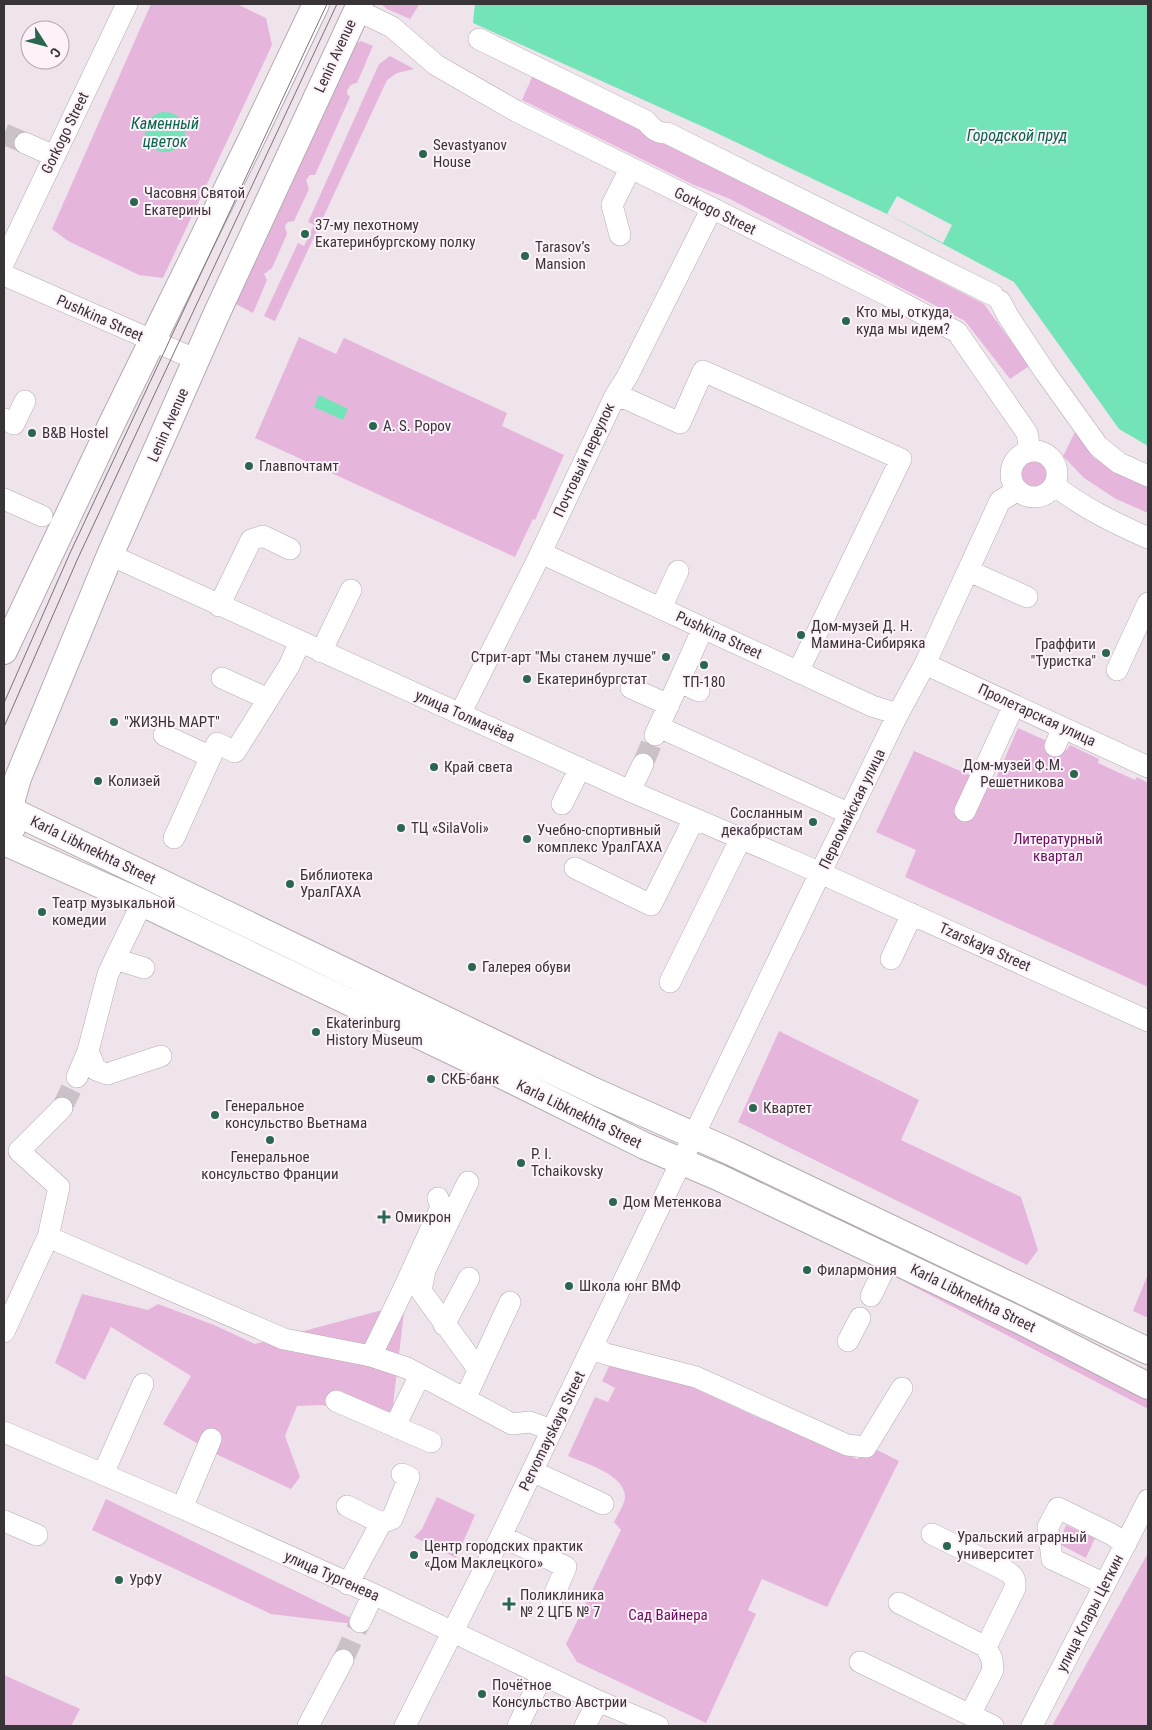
<svg xmlns="http://www.w3.org/2000/svg" width="1152" height="1730" font-family="'Roboto Condensed',sans-serif">
  <rect width="100%" height="100%" fill="#efe4ec"/>
  <!-- green -->
  <path fill="#e6b5db" d="M151,4H237L266,18L272,45L163,278L139,275L68,241L52,229Z
    M381,4H417L419,5L410,19L387,9Z
    M361,41L373,46L357,83C351,83 347,88 347,94L350,97L315,175H310L306,180L309,189L294,221L288,222L285,226L287,234L272,268L264,274L267,280L253,313L236,304L357,43Z
    M390,56L414,69L397,73L387,80L275,321L264,316L298,243L304,246L314,225L308,222L379,64Z
    M533,75L740,179L984,304L1029,366L1010,379L965,321L730,199L694,185L522,100Z
    M299,337L336,354L344,338L507,413L502,426L564,455L535,520L533,519L515,557L255,438Z
    M1075,432L1093,457L1113,471L1148,486V513L1116,499L1084,478L1063,456Z
    M1015 474a18 18 0 1 1 36 0a18 18 0 1 1-36 0Z
    M1018,728L1067,750L1070,745L1099,759L1098,763L1135,780L1137,777L1148,783V987L905,877L916,850L876,832L914,751L993,785Z
    M779,1031L919,1100L901,1140L1021,1197L1038,1250L1027,1265L738,1122Z
    M891,1264L1148,1395V1409L886,1272Z
    M1148,1274V1318L1133,1311Z
    M82,1294L148,1310L158,1304L214,1325L255,1344L405,1304L392,1413L320,1405L297,1406L285,1436L300,1477L291,1489L216,1454L163,1424L191,1376L111,1327L85,1380L55,1363Z
    M612,1360L661,1373L757,1417L857,1459L875,1449L899,1461L827,1607L762,1579L748,1610L756,1614L706,1723L577,1662L566,1644L621,1530L614,1522C618,1514 625,1504 625,1496C624,1474 584,1463 568,1456L595,1397L608,1402L615,1388L602,1381Z
    M437,1497L475,1515L456,1558L414,1537L422,1529Z
    M106,1499L355,1620L354,1624L271,1614L92,1530Z
    M1066,1525L1095,1538L1086,1558L1061,1545L1060,1540Z
    M1148,1553V1726H1052Z
    M4,1675L80,1709L71,1726H4Z"/>
  <!-- water -->
  <path fill="#72e4b7" d="M475,4H1148V446L1119,429L1014,282L887,214L708,129L473,23Z
    M145 132a20 20 0 1 1 40 0a20 20 0 1 1-40 0Z
    M319,395L348,409L343,420L314,407Z"/>
  <!-- pier -->
  <path fill="#efe4ec" d="M897,196L952,225L943,243L887,214Z"/>
  <g fill="none" stroke-linecap="round" stroke-linejoin="round">
    <!-- minor-tunnel -->
    <path stroke="#cbc1c8" stroke-width="21" stroke-dasharray="21 11" stroke-linecap="butt" d="M4,134L25,143
      M643,764L655,735
      M62,1108L77,1077
      M343,1660L360,1622"/>
    <defs>
      <path id="minor" d="M357,10L392,27L436,65L516,111L889,296L957,332L1027,433L1030,451
        M479,39L646,121C652,129 658,134 667,133L993,295
        M25,143L54,156
        M620,235L612,205L630,169
        M4,262L127,4
        M4,275L197,360
        M1000,301L1008,316L1045,372L1098,446L1119,463L1148,476
        M615,396L629,400L680,423L703,371L901,459L798,672
        M4,419L14,424L25,401
        M1011 474a23 23 0 1 1 46 0a23 23 0 1 1-46 0Z
        M1054,485C1083,508 1115,523 1148,538
        M4,499L42,516
        M541,553L872,706L898,714
        M110,555L630,791L798,863L1148,1021
        M969,571L1027,597
        M219,606L251,540L263,536L290,549
        M661,608L678,571
        M321,652L351,590
        M925,664L1148,767
        M1117,670L1148,603
        M222,678L268,699
        M680,682L699,691
        M631,688L669,705
        M460,714L536,563L615,396L627,377L712,208
        M659,727L850,814
        M164,735L211,757
        M655,735L703,628
        M1055,746L1063,728
        M630,791L643,764
        M562,804L580,768
        M965,811L1014,705
        M174,838L217,743L235,752L289,666L300,642
        M575,868L651,905L694,819
        M142,903L115,959L144,968
        M115,959L108,974L88,1051L96,1070L107,1074L161,1056
        M891,959L912,914
        M670,982L741,838
        M77,1077L88,1051
        M468,1182L425,1270L421,1291L478,1369
        M48,1237L59,1187L19,1151L62,1108
        M871,1296L889,1259
        M444,1325L469,1278
        M4,1332L48,1237L284,1339L371,1356L407,1368L512,1424L530,1422L552,1430
        M848,1341L860,1318
        M592,1347L606,1354L696,1377L847,1445L866,1447L902,1388
        M371,1356L403,1290L441,1207L438,1198
        M465,1399L510,1302
        M336,1401L431,1442
        M395,1426L420,1375
        M4,1432L182,1508L373,1594L598,1701L658,1726
        M532,1471L603,1504
        M103,1474L143,1384
        M347,1506L381,1523L392,1519L409,1477L402,1474
        M182,1508L211,1439
        M4,1521L37,1535
        M932,1534L1003,1569C1012,1574 1016,1577 1015,1588L986,1647
        M501,1536L566,1567L551,1602
        M348,1584L381,1523
        M1105,1584L1052,1559L1048,1527L1058,1508L1111,1534L1126,1544
        M899,1603L986,1647L992,1659L993,1670L970,1715
        M360,1622L373,1594
        M860,1662L993,1726
        M308,1726L343,1660
        M405,1726L501,1536L810,894L898,714L925,664L1000,501L1018,490
        M518,1726L542,1675
        M585,1726L598,1701
        M1032,1726L1148,1500"/>
      <path id="major" d="M4,651L113,421L253,136L316,4
        M4,807L594,1091L731,1152L1148,1351
        M12,828V799L18,778L110,555L216,315L360,4
        M4,842L142,903L483,1066L645,1146L718,1177L1019,1320L1148,1386"/>
    </defs>
    <!-- minor casing -->
    <use href="#minor" stroke="#b5aab2" stroke-width="22"/>
    <!-- major casing -->
    <use href="#major" stroke="#b5aab2" stroke-width="28"/>
    <!-- minor -->
    <use href="#minor" stroke="#fff" stroke-width="21"/>
    <!-- major -->
    <use href="#major" stroke="#fff" stroke-width="26"/>
    <!-- tram -->
    <path stroke="#7a7378" stroke-width="1" d="M4,703L70,553L327,4
      M4,727L78,558L337,4"/>
  </g>
  <!-- markers -->
  <g fill="#2b6650" stroke="#fdf1fa" stroke-width="2">
    <circle cx="423" cy="154" r="5"/>
    <circle cx="134" cy="202" r="5"/>
    <circle cx="305" cy="234" r="5"/>
    <circle cx="525" cy="256" r="5"/>
    <circle cx="846" cy="321" r="5"/>
    <circle cx="373" cy="426" r="5"/>
    <circle cx="32" cy="433" r="5"/>
    <circle cx="249" cy="466" r="5"/>
    <circle cx="801" cy="635" r="5"/>
    <circle cx="1106" cy="653" r="5"/>
    <circle cx="666" cy="657" r="5"/>
    <circle cx="704" cy="665" r="5"/>
    <circle cx="527" cy="679" r="5"/>
    <circle cx="114" cy="722" r="5"/>
    <circle cx="434" cy="767" r="5"/>
    <circle cx="1074" cy="774" r="5"/>
    <circle cx="98" cy="781" r="5"/>
    <circle cx="813" cy="822" r="5"/>
    <circle cx="401" cy="828" r="5"/>
    <circle cx="527" cy="839" r="5"/>
    <circle cx="290" cy="884" r="5"/>
    <circle cx="42" cy="912" r="5"/>
    <circle cx="472" cy="967" r="5"/>
    <circle cx="316" cy="1032" r="5"/>
    <circle cx="431" cy="1079" r="5"/>
    <circle cx="753" cy="1108" r="5"/>
    <circle cx="215" cy="1115" r="5"/>
    <circle cx="270" cy="1140" r="5"/>
    <circle cx="521" cy="1163" r="5"/>
    <circle cx="613" cy="1202" r="5"/>
    <path d="M381.5 1209.5h5v5h5v5h-5v5h-5v-5h-5v-5h5z"/>
    <circle cx="807" cy="1270" r="5"/>
    <circle cx="569" cy="1286" r="5"/>
    <circle cx="947" cy="1546" r="5"/>
    <circle cx="414" cy="1555" r="5"/>
    <circle cx="119" cy="1580" r="5"/>
    <path d="M506.5 1596.5h5v5h5v5h-5v5h-5v-5h-5v-5h5z"/>
    <circle cx="482" cy="1694" r="5"/>
  </g>
  <g text-anchor="middle" dominant-baseline="central" stroke-width="4" stroke-linejoin="round" paint-order="stroke">
    <!-- street labels -->
    <g font-size="15" fill="#393438" stroke="#fdf1fa">
      <text transform="translate(335 56) rotate(-65)">Lenin Avenue</text>
      <text transform="translate(65 133) rotate(-64)">Gorkogo Street</text>
      <text transform="translate(715 211) rotate(26)">Gorkogo Street</text>
      <text transform="translate(100 318) rotate(24)">Pushkina Street</text>
      <text transform="translate(168 425) rotate(-66)">Lenin Avenue</text>
      <text transform="translate(584 460) rotate(-65)">Почтовый переулок</text>
      <text transform="translate(719 635) rotate(25)">Pushkina Street</text>
      <text transform="translate(1037 715) rotate(25)">Пролетарская улица</text>
      <text transform="translate(465 716) rotate(24)">улица Толмачёва</text>
      <text transform="translate(852 809) rotate(-64)">Первомайская улица</text>
      <text transform="translate(93 850) rotate(26)">Karla Libknekhta Street</text>
      <text transform="translate(985 947) rotate(24)">Tzarskaya Street</text>
      <text transform="translate(579 1114) rotate(26)">Karla Libknekhta Street</text>
      <text transform="translate(973 1298) rotate(26)">Karla Libknekhta Street</text>
      <text transform="translate(552 1431) rotate(-64)">Pervomayskaya Street</text>
      <text transform="translate(332 1576) rotate(24)">улица Тургенева</text>
      <text transform="translate(1090 1613) rotate(-63)">улица Клары Цеткин</text>
    </g>
    <!-- poi labels -->
    <g font-size="15" fill="#393438" stroke="#fdf1fa" text-anchor="start">
      <text x="433" y="145">Sevastyanov<tspan x="433" dy="17">House</tspan></text>
      <text x="144" y="193">Часовня Святой<tspan x="144" dy="17">Екатерины</tspan></text>
      <text x="315" y="225">37-му пехотному<tspan x="315" dy="17">Екатеринбургскому полку</tspan></text>
      <text x="535" y="247">Tarasov’s<tspan x="535" dy="17">Mansion</tspan></text>
      <text x="856" y="312">Кто мы, откуда,<tspan x="856" dy="17">куда мы идем?</tspan></text>
      <text x="383" y="426">A. S. Popov</text>
      <text x="42" y="433">B&amp;B Hostel</text>
      <text x="259" y="466">Главпочтамт</text>
      <text x="811" y="626">Дом-музей Д. Н.<tspan x="811" dy="17">Мамина-Сибиряка</tspan></text>
      <text x="1096" y="644" text-anchor="end">Граффити<tspan x="1096" dy="17">"Туристка"</tspan></text>
      <text x="656" y="657" text-anchor="end">Стрит-арт "Мы станем лучше"</text>
      <text x="537" y="679">Екатеринбургстат</text>
      <text x="704" y="682" text-anchor="middle">ТП-180</text>
      <text x="124" y="722">"ЖИЗНЬ МАРТ"</text>
      <text x="1064" y="765" text-anchor="end">Дом-музей Ф.М.<tspan x="1064" dy="17">Решетникова</tspan></text>
      <text x="444" y="767">Край света</text>
      <text x="108" y="781">Колизей</text>
      <text x="803" y="813" text-anchor="end">Сосланным<tspan x="803" dy="17">декабристам</tspan></text>
      <text x="411" y="828">ТЦ «SilaVoli»</text>
      <text x="537" y="830">Учебно-спортивный<tspan x="537" dy="17">комплекс УралГАХА</tspan></text>
      <text x="300" y="875">Библиотека<tspan x="300" dy="17">УралГАХА</tspan></text>
      <text x="52" y="903">Театр музыкальной<tspan x="52" dy="17">комедии</tspan></text>
      <text x="482" y="967">Галерея обуви</text>
      <text x="326" y="1023">Ekaterinburg<tspan x="326" dy="17">History Museum</tspan></text>
      <text x="441" y="1079">СКБ-банк</text>
      <text x="225" y="1106">Генеральное<tspan x="225" dy="17">консульство Вьетнама</tspan></text>
      <text x="763" y="1108">Квартет</text>
      <text x="531" y="1154">P. I.<tspan x="531" dy="17">Tchaikovsky</tspan></text>
      <text x="270" y="1157" text-anchor="middle">Генеральное<tspan x="270" dy="17">консульство Франции</tspan></text>
      <text x="623" y="1202">Дом Метенкова</text>
      <text x="395" y="1217">Омикрон</text>
      <text x="817" y="1270">Филармония</text>
      <text x="579" y="1286">Школа юнг ВМФ</text>
      <text x="957" y="1537">Уральский аграрный<tspan x="957" dy="17">университет</tspan></text>
      <text x="424" y="1546">Центр городских практик<tspan x="424" dy="17">«Дом Маклецкого»</tspan></text>
      <text x="129" y="1580">УрФУ</text>
      <text x="520" y="1595">Поликлиника<tspan x="520" dy="17">№ 2 ЦГБ № 7</tspan></text>
      <text x="492" y="1685">Почётное<tspan x="492" dy="17">Консульство Австрии</tspan></text>
    </g>
    <!-- park labels -->
    <g font-size="15" fill="#6b0c5f" stroke="#fdf1fa">
      <text x="1058" y="839">Литературный<tspan x="1058" dy="17">квартал</tspan></text>
      <text x="668" y="1615">Сад Вайнера</text>
    </g>
    <!-- water labels -->
    <g font-size="16" font-style="italic" fill="#07664a" stroke="#fdf1fa">
      <text x="165" y="123">Каменный<tspan x="165" dy="18">цветок</tspan></text>
      <text x="1017" y="135">Городской пруд</text>
    </g>
  </g>
  <!-- border -->
  <rect width="1152" height="1730" fill="none" stroke="#393438" stroke-width="10"/>
  <!-- north arrow -->
  <g transform="translate(45 45) rotate(126)"><circle r="24" fill="#fdf1fa" stroke="#afa5ac"/>
  <path d="M0-4L9 19L0 12L-9 19Z" fill="#2b6650"/>
  <text y="-8" font-size="14" font-weight="bold" text-anchor="middle" fill="#393438">С</text>
  </g>
</svg>
